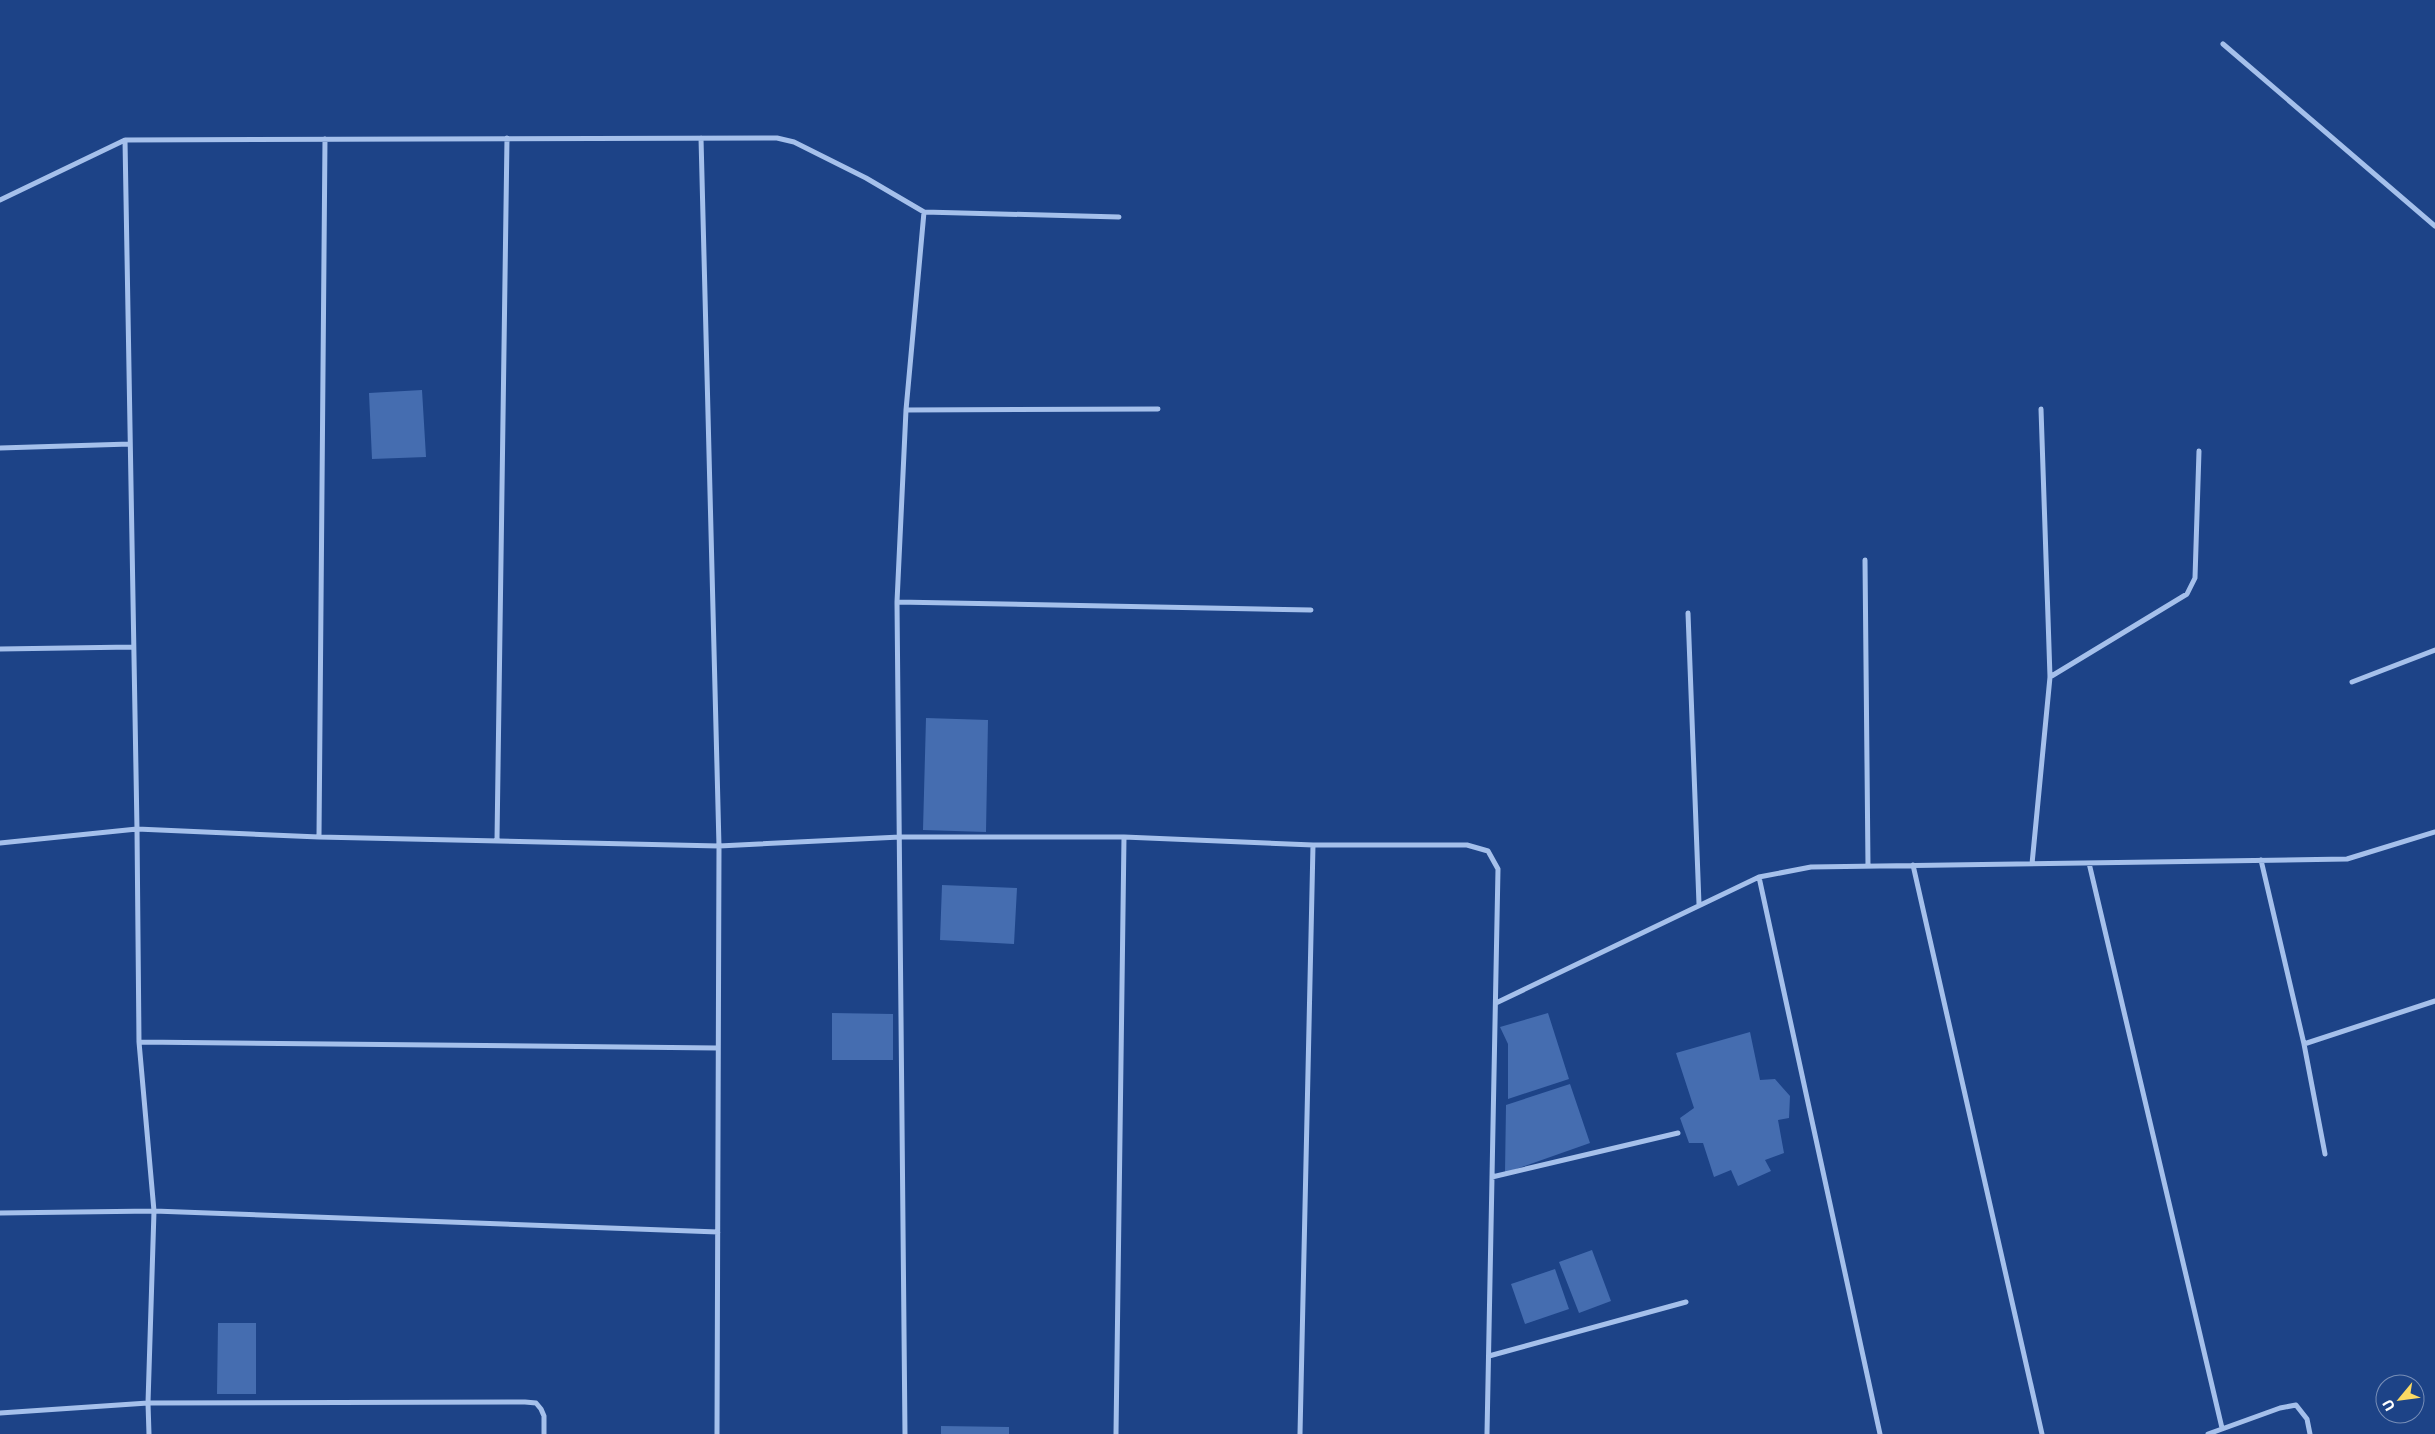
<svg xmlns="http://www.w3.org/2000/svg" width="2435" height="1434" font-family="Commissioner,sans-serif">
  <rect width="100%" height="100%" fill="#1d4387"/>
  <!-- building -->
  <path fill="#456db0" d="M422,390L426,457L372,459L369,393Z
    M926,718L988,720L986,832L923,830Z
    M942,885L1017,888L1014,944L940,940Z
    M832,1013L893,1014V1060H832Z
    M1548,1013L1569,1079L1508,1099V1044L1500,1027Z
    M1750,1032L1760,1080L1775,1079L1790,1096L1789,1118L1778,1120L1784,1153L1765,1160L1771,1171L1738,1186L1731,1170L1714,1177L1703,1143H1689L1680,1118L1694,1108L1676,1053Z
    M1570,1084L1590,1143L1505,1173L1506,1105Z
    M1592,1250L1611,1301L1579,1313L1559,1262Z
    M1555,1269L1569,1309L1525,1324L1511,1284Z
    M218,1323H256V1394H217Z
    M941,1426L1009,1427V1434H941Z"/>
  <g fill="none" stroke-linecap="round" stroke-linejoin="round">
    <!-- street -->
    <path stroke="#a5c0eb" stroke-width="5" d="M2223,44L2435,226
      M701,138L719,846L717,1434
      M0,200L125,140
      M1119,217L924,212L866,178L794,142L777,138L125,140L137,829L319,837L719,846L900,837H1124L1313,845H1467L1488,851L1498,869L1487,1434
      M906,410L1158,409
      M0,448L130,444
      M1865,560L1868,866
      M897,602L1311,610
      M1688,613L1699,904
      M0,649L133,647
      M2050,677L2187,594L2195,578L2199,451
      M2352,682L2435,650
      M319,837L325,139
      M497,840L507,138
      M0,843L137,829L139,1042L154,1211L148,1403L149,1434
      M2261,860L2304,1044L2325,1154
      M2089,863L2222,1428
      M2032,864L2050,677L2041,409
      M1913,865L2042,1434
      M1759,877L1880,1434
      M1496,1003L1759,877L1811,867L2347,859L2435,832
      M139,1042L717,1048
      M2304,1044L2435,1001
      M1492,1177L1678,1133
      M0,1213L154,1211L718,1232
      M1489,1356L1686,1302
      M0,1413L148,1403L525,1402L536,1403L541,1409L544,1416V1434
      M905,1434L897,602L906,410L924,212
      M1116,1434L1124,837
      M1300,1434L1313,845
      M2208,1434L2280,1408L2296,1405L2307,1419L2310,1434"/>
  </g>
  <!-- north arrow -->
  <g transform="translate(2400 1399) rotate(241)"><circle r="24" fill="#1d4387" stroke="#778eb7"/>
  <path d="M0-4L9 19L0 12L-9 19Z" fill="#fbda63"/>
  <text y="-8" font-size="14" font-weight="bold" text-anchor="middle" fill="#ffffff">U</text>
  </g>
</svg>
